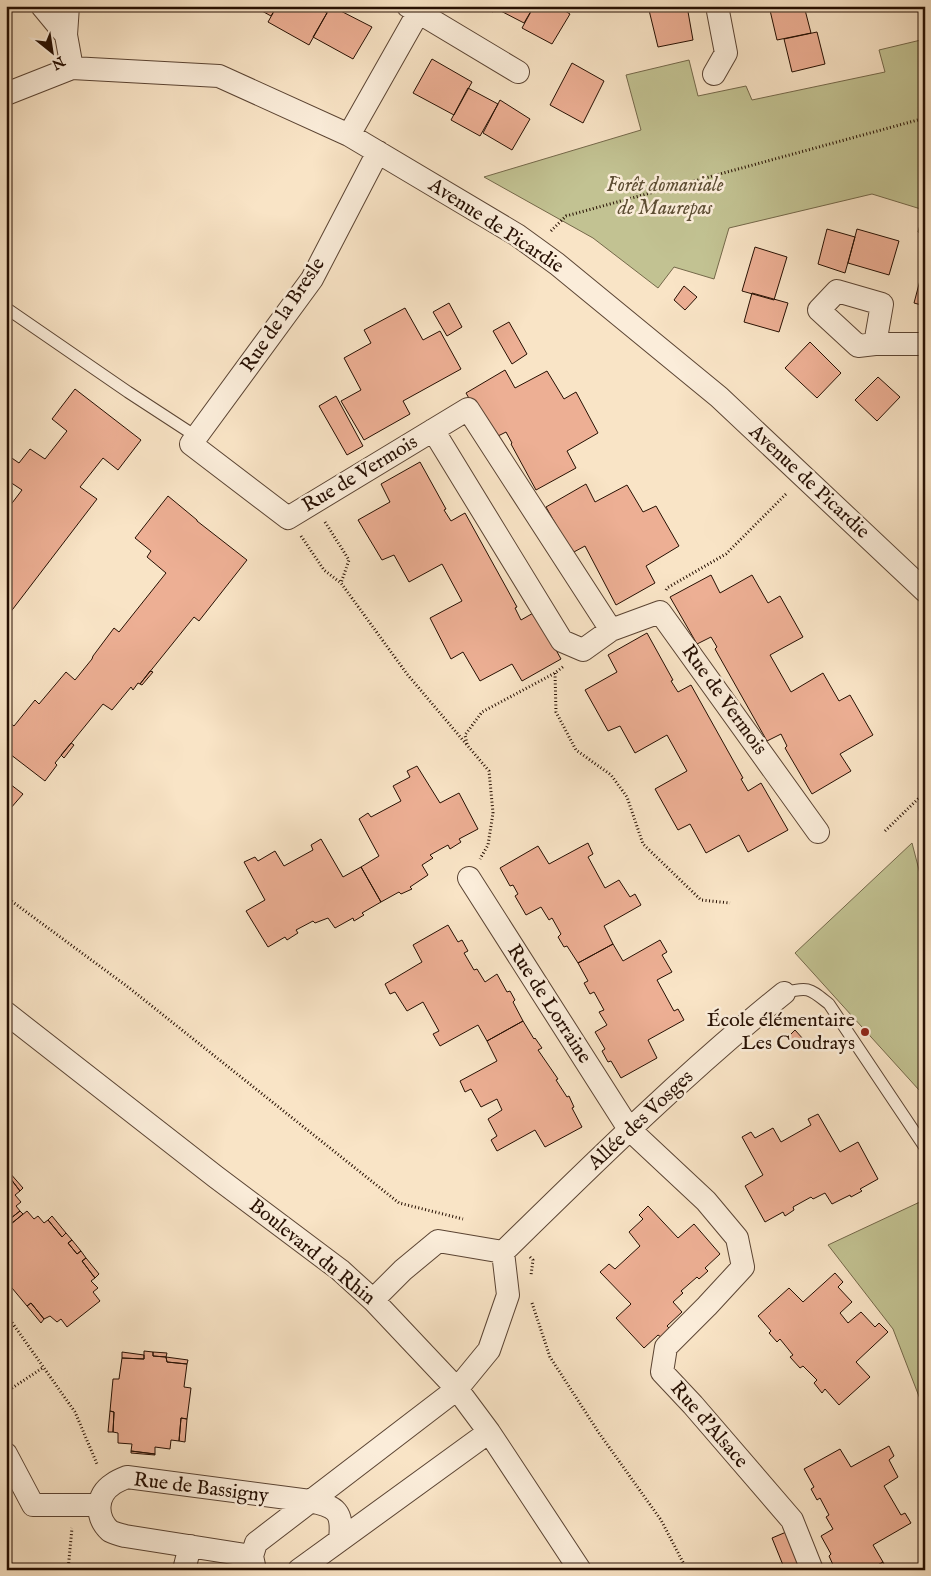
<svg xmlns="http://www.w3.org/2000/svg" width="931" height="1576" font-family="'IM FELL English',serif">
  <rect width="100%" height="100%" fill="#f9e4c6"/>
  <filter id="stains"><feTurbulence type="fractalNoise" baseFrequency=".004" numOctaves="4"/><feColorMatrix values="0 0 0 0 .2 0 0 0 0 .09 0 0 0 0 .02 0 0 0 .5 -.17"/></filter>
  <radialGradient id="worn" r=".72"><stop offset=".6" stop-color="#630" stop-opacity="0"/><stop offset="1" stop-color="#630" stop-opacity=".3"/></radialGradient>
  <!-- green -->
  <path fill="#c2c292" stroke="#74684a" d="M925,39V234L918,232L924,210L872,194L729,228L714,279L674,267L658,288L593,238L484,177L641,130L626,75L689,60L698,96L746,86L752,100L885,72L879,50Z
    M912,843L925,893V1085L919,1090L795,953Z
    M922,1201L925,1208V1412L893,1329L828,1245Z"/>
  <!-- building -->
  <path fill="#edaf94" stroke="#260f02" d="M253,6H277L271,16Z
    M277,6H315L327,13L309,45L268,22Z
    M331,6L372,27L353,59L313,37Z
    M482,6H496L493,12Z
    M496,6H534L524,23L495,8Z
    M534,6H557L570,14L552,44L522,28Z
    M648,6H687L693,40L658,47Z
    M769,6H804L811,33L777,40Z
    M817,32L825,64L792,72L784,39Z
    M432,59L472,82L454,115L413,93Z
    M572,63L604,81L583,123L550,105Z
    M468,88L498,104L480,136L451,120Z
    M500,100L530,119L512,150L483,133Z
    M827,229L855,237L845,273L818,264Z
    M857,229L899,241L889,275L848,263Z
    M755,247L787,257L774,300L742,291Z
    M923,269L925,270V306L914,303Z
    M684,286L697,297L685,310L674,300Z
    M752,293L788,303L779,332L744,322Z
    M449,303L462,327L447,336L433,312Z
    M405,308L423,340L440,331L461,369L403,401L410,414L364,440L341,401L361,390L344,358L371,343L364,330Z
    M509,322L527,354L512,364L493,331Z
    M810,342L841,373L817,398L785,368Z
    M505,370L515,388L547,371L564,399L576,392L598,433L567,451L576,468L536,490L511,444L512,443L506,432L492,439L466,393Z
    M878,377L900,397L877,421L855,400Z
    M75,389L141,440L118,470L103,458L80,487L97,499L6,618V511L22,490L7,480L10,475L6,472V454L19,463L30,449L45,459L67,431L52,419Z
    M336,396L363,446L347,455L319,406Z
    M420,462L446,509L444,510L451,521L465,513L517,607L515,608L521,620L535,612L561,659L522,681L512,664L480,681L463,652L451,659L430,618L462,601L442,564L409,582L394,555L382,560L358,520L390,502L381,484Z
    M586,484L595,502L627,485L643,512L656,506L679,546L646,566L655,583L616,605L585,546L572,553L546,507Z
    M168,496L197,520V521L247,560L199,621L194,617L140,684L138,683L133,690L131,687L112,710L103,704L55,763L57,765L45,781L6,751V720L14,726L35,700L39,704L66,672L75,680L92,659L93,656L114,628L119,632L166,573L147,557L151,551L135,538Z
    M711,575L720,593L752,575L768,603L780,596L803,637L770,655L791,692L823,673L839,701L850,695L873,735L840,754L851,771L812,794L785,748L787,746L781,734L767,741L715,649L717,647L711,637L697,644L670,597Z
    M647,633L673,680L671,681L678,692L691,685L743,778L741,779L748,791L761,783L788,830L748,852L739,835L706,853L690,824L678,830L655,789L687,771L667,735L635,753L620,726L608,731L585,690L617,672L608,655Z
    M150,671L153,672L142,685L140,684Z
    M71,743L74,745L64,758L61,755Z
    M417,766L440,803L459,793L478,829L459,839L461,842L450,849L448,845L430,855L433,858L422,865L428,875L410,887L412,889L401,894L399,892L381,902L361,867L379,856L359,819L368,813L371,817L401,801L393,786L410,777L407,771Z
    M6,781L23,794L10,809L6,806Z
    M321,839L343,877L361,867L381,902L362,913L364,915L354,921L353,918L335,928L328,918L315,923L313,921L296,930L298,933L287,940L285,937L268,947L246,911L265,900L244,862L255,857L258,861L275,851L284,866L313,850L311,845Z
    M588,843L593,854L588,857L605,888L619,880L630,897L635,894L641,905L604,926L613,944L578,963L567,946L564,947L558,937L561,934L552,918L549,920L541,907L526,915L515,896L518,894L513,885L510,886L500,868L538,846L549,864Z
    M448,925L458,942L462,940L468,951L464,953L474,970L477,969L485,982L497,974L507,992L510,991L515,1000L513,1002L523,1021L487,1041L478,1025L440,1046L433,1034L439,1031L423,1002L407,1011L395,992L390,994L385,984L422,962L413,945Z
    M660,940L667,952L662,955L672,972L657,980L674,1011L678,1009L684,1020L648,1040L657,1058L621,1078L611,1061L608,1062L602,1051L605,1049L595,1032L607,1025L599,1012L604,1010L594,992L590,994L584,983L588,981L578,963L613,944L623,961Z
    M523,1021L534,1039L535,1038L542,1048L538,1050L558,1079L556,1080L567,1097L569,1096L574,1107L572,1108L582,1127L545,1147L535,1130L497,1151L491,1140L497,1136L488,1119L502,1110L497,1099L481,1107L471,1089L465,1092L460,1081L497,1061L487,1041Z
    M795,1030L804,1040L796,1048L787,1038Z
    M818,1114L840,1152L858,1142L878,1179L860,1189L862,1191L851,1197L850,1195L832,1204L825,1193L813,1199L811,1197L793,1207L794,1210L785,1216L783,1212L765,1222L745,1186L763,1175L742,1137L751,1132L755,1138L773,1128L781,1142L811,1125L808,1119Z
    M6,1168L9,1172L7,1174L20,1191L15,1195L21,1202L16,1206L20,1211L6,1222Z
    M9,1172L23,1188L20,1191L7,1174Z
    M648,1206L678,1238L694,1224L720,1254L705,1268L708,1271L699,1279L697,1277L681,1291L683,1293L673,1302L682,1312L667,1326L670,1329L661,1337L658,1335L644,1348L616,1318L631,1304L600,1272L609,1264L615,1269L640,1246L629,1232L643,1219L639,1215Z
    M20,1211L23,1214L6,1228V1222Z
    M27,1211L34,1219L38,1216L44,1223L48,1220L62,1237L66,1233L72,1240L68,1243L77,1254L81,1251L86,1258L82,1261L95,1278L91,1281L98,1288L93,1292L100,1301L67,1327L61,1319L57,1322L50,1316L44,1319L31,1303L27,1306L7,1282L11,1279L6,1274V1228Z
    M52,1216L66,1233L62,1237L48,1220Z
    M72,1240L81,1251L77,1254L68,1243Z
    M86,1258L99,1274L95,1278L82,1261Z
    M835,1273L843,1282L838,1287L852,1302L840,1313L848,1323L861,1312L875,1327L879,1323L888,1332L856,1362L870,1377L839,1405L825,1389L822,1393L814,1383L817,1380L803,1366L800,1368L790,1357L793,1355L780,1339L777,1342L769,1333L771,1331L758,1316L789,1288L803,1302Z
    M31,1303L44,1319L41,1323L27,1306Z
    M144,1351L153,1352V1356L166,1357L167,1362L187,1364L184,1387L191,1388L187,1419L181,1418L179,1441L171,1440L170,1449L155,1447V1454L131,1451L132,1444L118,1443V1433L113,1432L114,1412L110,1411L113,1379H119L122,1358L144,1359Z
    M122,1352L144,1355V1359L122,1358Z
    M153,1352L167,1353L166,1357L153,1356Z
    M166,1357L188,1360L187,1364L167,1362Z
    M110,1411L114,1412L113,1432H108Z
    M181,1418L187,1419L185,1442L179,1441Z
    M889,1446L894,1456L889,1460L898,1477L884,1486L901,1515L905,1513L911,1523L873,1545L883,1562L869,1570H839L836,1566L834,1567L829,1556L831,1554L821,1536L833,1529L826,1517L829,1515L820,1498L817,1500L811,1489L814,1487L804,1469L840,1449L851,1467Z
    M131,1451L155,1454V1455L131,1453Z
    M791,1530L806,1570H785L772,1538Z
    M883,1562L887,1570H869Z
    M925,1563V1570H911Z"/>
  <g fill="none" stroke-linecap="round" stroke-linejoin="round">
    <defs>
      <path id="lane" d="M6,308L128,392L197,437
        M784,993C809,986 810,989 829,1004L924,1146"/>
      <path id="street" d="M42,6L66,35L72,68
        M408,6L518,72
        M66,35L68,6
        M714,74L726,53L717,6
        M6,94L72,68L219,76L349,135L517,235L557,264L719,397L925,591
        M349,135L422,6
        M378,152L312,279L191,444L288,518L468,409L611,630
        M875,344L882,304L837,291L819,310L858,346L875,344H925
        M433,430L562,641L583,650L611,630L660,612L818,832
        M469,878L629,1129L706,1201L737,1238L743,1267L707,1306L666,1347L662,1372L693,1405L792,1520L812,1570
        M6,1013L216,1177L340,1270L373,1300L457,1389L489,1432L580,1570
        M503,1252C594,1163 685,1073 784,993
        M373,1300L403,1270L438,1241L503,1252
        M6,1454L33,1505H99
        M252,1556L125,1536C121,1535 114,1533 110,1531C95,1517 96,1495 113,1484C117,1481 122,1479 127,1477L310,1501C337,1507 343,1511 340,1540
        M184,1570L190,1546
        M255,1570L252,1556L256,1543L457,1389L489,1350L508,1295L503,1252
        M299,1570L489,1432"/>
    </defs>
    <!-- lane casing -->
    <use href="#lane" stroke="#5b4433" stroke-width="13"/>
    <!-- street casing -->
    <use href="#street" stroke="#5b4433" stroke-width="24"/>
    <!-- path -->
    <path stroke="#260f02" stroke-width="3" stroke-dasharray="1 2.5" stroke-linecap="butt" d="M551,231L566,216L925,118
      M325,522L349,560L341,583L407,674L489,771L493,813L488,845L480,859
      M301,536L324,570L341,583
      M666,590L667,588L726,554L787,493
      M555,673L556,712L576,750L611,775L627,797L643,844L701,900L730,903
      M467,744L465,735L482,712L555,673L564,666
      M885,831L925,792
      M6,897L128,987L399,1203L463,1219
      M530,1257L533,1260L531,1275
      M532,1303L550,1357L599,1433L661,1520L687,1570
      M6,1314L75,1412L97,1464L96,1465
      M6,1392L44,1367
      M6,1568L24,1570
      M68,1570L72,1528"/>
    <!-- lane -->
    <use href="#lane" stroke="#fbedda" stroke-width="11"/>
    <!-- street -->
    <use href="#street" stroke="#fbedda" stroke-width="22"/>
  </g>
  <!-- markers -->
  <circle fill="#8f2418" stroke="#fbedda" stroke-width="2" cx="865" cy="1032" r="5"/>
  <g text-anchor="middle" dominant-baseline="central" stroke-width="5" stroke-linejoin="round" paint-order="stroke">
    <!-- park labels -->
    <g font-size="20" font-style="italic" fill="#5d4e34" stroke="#fbedda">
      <text x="665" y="185">Forêt domaniale<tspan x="665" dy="23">de Maurepas</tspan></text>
    </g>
    <!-- street labels -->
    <g font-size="20" fill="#260f02" stroke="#fbedda">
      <text transform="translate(496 226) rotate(33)">Avenue de Picardie</text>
      <text transform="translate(283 315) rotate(-56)">Rue de la Bresle</text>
      <text transform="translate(360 474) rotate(-31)">Rue de Vermois</text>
      <text transform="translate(809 482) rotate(43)">Avenue de Picardie</text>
      <text transform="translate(724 700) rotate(54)">Rue de Vermois</text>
      <text transform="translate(549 1004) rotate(57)">Rue de Lorraine</text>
      <text transform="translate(641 1120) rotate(-43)">Allée des Vosges</text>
      <text transform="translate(312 1252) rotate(39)">Boulevard du Rhin</text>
      <text transform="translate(709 1425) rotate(49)">Rue d'Alsace</text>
      <text transform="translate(201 1488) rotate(7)">Rue de Bassigny</text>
    </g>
    <!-- poi labels -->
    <g font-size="20" fill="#260f02" stroke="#fbedda" text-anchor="end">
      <text x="855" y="1020">École élémentaire<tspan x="855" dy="23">Les Coudrays</tspan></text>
    </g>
  </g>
  <!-- margin -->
  <rect width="931" height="1576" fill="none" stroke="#f9e4c6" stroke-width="25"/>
  <rect x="8" y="8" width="916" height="1561" fill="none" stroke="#260f02" stroke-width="2.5"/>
  <rect x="12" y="12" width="906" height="1551" fill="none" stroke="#260f02"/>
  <!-- north arrow -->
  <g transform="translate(52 52) rotate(150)" stroke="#fbedda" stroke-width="4" paint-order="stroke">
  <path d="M0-4L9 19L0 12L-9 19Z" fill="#260f02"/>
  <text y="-8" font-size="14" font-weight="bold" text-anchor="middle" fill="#260f02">N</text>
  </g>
  <rect width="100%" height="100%" filter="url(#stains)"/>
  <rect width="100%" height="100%" fill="url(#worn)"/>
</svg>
